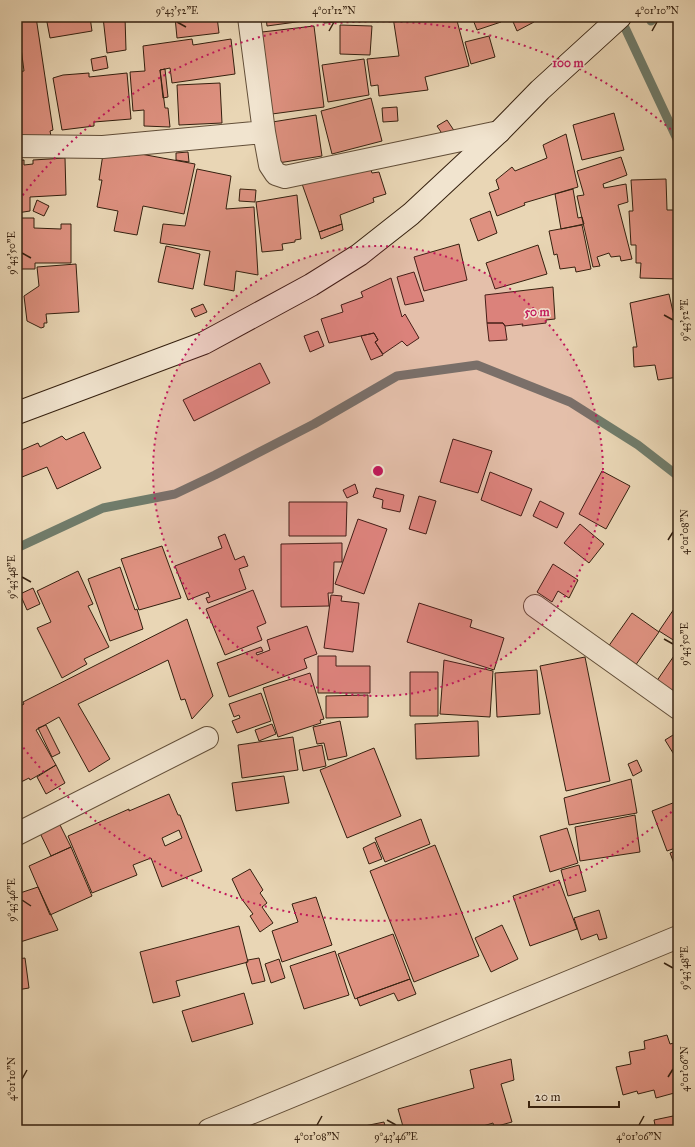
<svg xmlns="http://www.w3.org/2000/svg" width="695" height="1147" font-family="'IM FELL Great Primer',serif">
  <rect width="100%" height="100%" fill="#e9d6b5"/>
  <filter id="stains"><feTurbulence type="fractalNoise" baseFrequency=".005" numOctaves="4"/><feColorMatrix values="0 0 0 0 .2 0 0 0 0 .09 0 0 0 0 .02 0 0 0 .5 -.17"/></filter>
  <radialGradient id="worn" r=".72"><stop offset=".6" stop-color="#630" stop-opacity="0"/><stop offset="1" stop-color="#630" stop-opacity=".3"/></radialGradient>
  <g fill="none" stroke-linecap="round" stroke-linejoin="round">
    <!-- stream -->
    <path stroke="#707c6b" stroke-width="9" d="M620,17L678,141
      M651,21L655,17
      M17,548L103,508L175,494L215,475L314,424L397,376L477,365L570,402L638,445L678,476"/>
  </g>
  <!-- building -->
  <path fill="#de9180" stroke="#35200f" fill-rule="evenodd" d="M17,17H36L53,130L50,131L51,136L17,139V72L24,71Z
    M46,17H90L92,31L50,38Z
    M103,17H125L126,50L107,53Z
    M175,17H217L219,33L177,38Z
    M266,17H318V19L267,26Z
    M323,17H360V20L324,23Z
    M393,17H456L469,66L425,77L428,90L379,96L378,85L371,86L367,59L399,56Z
    M472,17H499L501,22L477,30Z
    M511,17H532L534,22L517,31Z
    M340,25L372,26L370,55L340,54Z
    M314,26L324,107L272,114L262,32Z
    M489,36L495,57L471,64L465,42Z
    M192,39L193,45L231,39L235,74L172,83L170,68L160,70L165,108H168L170,127L144,126V110L133,111L130,72L145,71L143,46Z
    M106,56L108,68L93,71L91,59Z
    M364,59L369,95L328,102L322,65Z
    M165,69L168,97L163,98L160,70Z
    M89,73V77L127,73L131,119L94,122V126L62,130L53,78L63,75Z
    M220,83L222,123L179,125L177,85Z
    M371,98L382,141L332,154L321,111Z
    M397,107L398,121L383,122L382,108Z
    M614,113L624,150L582,160L573,125Z
    M316,115L322,156L272,164L266,123Z
    M447,120L455,132L445,138L437,126Z
    M566,134L578,187L524,203L525,205L497,216L489,193L499,189L496,180L512,167L515,171L547,158L543,145Z
    M130,152L195,164L184,214L143,206L137,235L114,231L118,211L97,207L102,180H99L103,154L130,156Z
    M188,152L189,162L176,160V153Z
    M621,157L627,175L603,184L604,188L626,184L628,202L618,205L632,259L621,261L620,256L611,257L609,253L597,257L600,266L593,267L577,196L584,195L577,171Z
    M65,158L66,195L30,197V211L17,213V161L24,160V165L33,164V160Z
    M370,167L372,173L379,172L386,194L373,198L374,202L340,215L342,224L319,232L301,181Z
    M197,169L231,176L226,209L254,207L258,275L236,271L234,291L204,285L210,251L160,243L163,224L185,226Z
    M666,179L667,210H678V279L640,278L641,263H636V245H631L629,211H633L631,180Z
    M240,189L256,190L255,202L239,201Z
    M573,189L578,218L582,217L584,224L561,229L555,194Z
    M297,195L301,239L295,240V242L282,244L283,250L262,252L256,202Z
    M37,200L49,206L44,216L33,211Z
    M490,211L497,233L478,241L470,219Z
    M17,218H34V228L61,229V224H71V263H35V269H17Z
    M342,224L343,230L321,239L319,232Z
    M582,225L591,269L576,272L575,267L560,269L557,254L554,255L549,231Z
    M459,244L467,280L424,291L414,257Z
    M538,245L547,274L495,289L486,263Z
    M166,246L200,254L193,289L158,282Z
    M76,264L79,312L46,314L47,323H44V327L41,328L27,321L24,296L39,286L37,267Z
    M414,272L424,301L405,305L397,277Z
    M391,278L402,317L405,314L419,338L407,346L402,341L383,354L375,342L378,340L374,333L329,343L321,319L343,312L341,305L363,297L361,292Z
    M553,287L555,319L546,320V323L522,326L523,324L505,326L503,323H487L485,295Z
    M669,294L678,334V377L658,380L655,365L634,367L633,347H637L630,303Z
    M203,304L207,312L195,317L191,309Z
    M487,323H503L505,326L507,340L489,341Z
    M318,331L324,346L310,352L304,336Z
    M374,333L378,340L375,342L383,355L371,360L361,336Z
    M260,363L270,383L194,421L183,400Z
    M84,432L101,468L57,489L47,467L17,479V452L38,443L40,447L62,436L66,440Z
    M453,439L492,451L478,493L440,482Z
    M602,471L630,486L606,529L579,514Z
    M490,472L532,489L521,516L481,500Z
    M355,484L358,493L347,498L343,490Z
    M376,488L404,495L400,512L382,508L383,500L373,497Z
    M419,496L436,501L426,534L409,529Z
    M540,501L564,513L557,528L533,516Z
    M289,502H347L346,536H289Z
    M358,519L387,529L364,594L335,584Z
    M580,524L604,544L589,563L564,543Z
    M225,534L235,560L244,556L248,566L239,569L246,589L208,603L206,598L210,597L208,592L188,600L175,566L222,548L218,537Z
    M342,543V562H334L333,593H328L329,606L281,607V544Z
    M162,546L181,598L139,610L121,559Z
    M553,564L578,580L569,598L558,591L552,602L537,592Z
    M120,567L135,610L137,609L143,629L110,641L88,579Z
    M78,571L93,604L88,606L109,647L84,659L87,664L62,678L37,628L51,622L37,591Z
    M33,588L40,604L27,610L20,594Z
    M253,590L266,623L257,627L262,640L225,655L206,609Z
    M331,595L342,596L341,601L359,603L353,652L324,648Z
    M419,603L472,620L470,627L504,638L494,670L407,642Z
    M678,603V643L659,631Z
    M632,613L659,632L635,666L608,647Z
    M187,619L213,696L192,719L185,699L181,700L168,660L78,704L110,759L89,772L59,717L36,730L56,765L30,780L29,778L17,784V708L24,704L23,702Z
    M307,626L317,654L304,659L307,668L229,697L217,663L261,647L263,651L256,653L257,655L270,650L267,640Z
    M678,650V696L656,682Z
    M318,656H336V666H370V693H318Z
    M585,657L610,781L566,791L540,666Z
    M444,660L493,671L490,717L440,714Z
    M537,670L540,714L497,717L495,673Z
    M410,672H438V716H410Z
    M310,673L324,719L320,720L321,723L278,737L263,688Z
    M261,693L271,721L237,733L232,721L240,718L239,715L234,717L229,704Z
    M368,695V717L326,718V696Z
    M340,721L347,756L328,760L324,743L317,744L313,727Z
    M478,721L479,756L416,759L415,724Z
    M272,724L276,734L259,741L255,730Z
    M46,725L60,753L52,757L38,728Z
    M678,732V761L665,740Z
    M293,737L298,770L242,778L238,745Z
    M322,745L326,766L303,771L299,750Z
    M374,748L401,816L347,838L320,770Z
    M637,760L642,771L633,776L628,764Z
    M56,765L65,783L46,794L37,777Z
    M284,776L289,803L236,811L232,783Z
    M631,779L637,813L569,825L564,798Z
    M169,794L178,815H180L202,871L162,887L151,858L133,865L137,875L92,893L68,836L129,809V811ZM179,830L182,838L165,846L162,838Z
    M678,801V847L667,851L652,811Z
    M635,815L640,852L580,861L575,827Z
    M421,819L430,844L385,862L375,838Z
    M59,823L71,847L51,856L40,833Z
    M567,828L578,863L550,872L540,836Z
    M375,842L382,859L369,864L363,848Z
    M435,845L479,956L414,982L370,871Z
    M71,847L92,896L50,915L29,866Z
    M678,850V874L670,853Z
    M579,865L586,891L568,896L561,870Z
    M250,869L263,890L260,893L267,903L262,907L273,923L260,932L250,916L253,914L241,898L232,879Z
    M559,880L577,929L530,946L513,896Z
    M38,887L58,930L17,943V894Z
    M316,897L332,945L282,962L272,931L298,922L292,904Z
    M599,910L607,938L599,940L597,934L581,940L574,918Z
    M502,925L518,959L491,972L475,938Z
    M239,926L248,962L176,981L180,996L153,1003L140,952Z
    M393,934L410,979L355,999L338,954Z
    M335,951L349,995L304,1009L290,966Z
    M25,958L29,988L17,990V959Z
    M259,958L265,981L252,984L246,963L248,960Z
    M279,959L285,978L271,983L265,964Z
    M410,979L416,994L398,1001L394,993L360,1006L357,998Z
    M244,993L253,1024L192,1042L182,1011Z
    M667,1035L670,1044L678,1042V1092L656,1098L654,1090L638,1094L637,1091L623,1095L616,1067L631,1064L629,1052L645,1049L644,1041Z
    M511,1059L514,1080L501,1084L512,1122L494,1127L493,1123L470,1130H404L398,1109L474,1088L470,1070Z
    M678,1115V1130H656L654,1120Z
    M384,1122L386,1130H345Z"/>
  <g fill="none" stroke-linecap="round" stroke-linejoin="round">
    <defs>
      <path id="street" d="M264,132L270,165L276,174L285,177L499,132
        M17,146L103,147L264,132L249,17
        M535,606L678,708
        M17,834L207,738
        M209,1130L678,937"/>
      <path id="secondary" d="M17,413L204,343L311,285L359,255L411,214L499,132L540,90L620,17"/>
    </defs>
    <!-- street casing -->
    <use href="#street" stroke="#624e38" stroke-width="24"/>
    <!-- secondary casing -->
    <use href="#secondary" stroke="#35200f" stroke-width="24"/>
    <!-- street -->
    <use href="#street" stroke="#f1e4cf" stroke-width="22"/>
    <!-- secondary -->
    <use href="#secondary" stroke="#f1e4cf" stroke-width="22"/>
  </g>
  <!-- ticks -->
  <path fill="none" stroke="#35200f" stroke-width="1.5" d="M177,22L186,27M329,31L334,22M652,31L657,22M22,253L31,258M664,315L673,320M668,540L673,532M22,577L31,582M664,639L673,644M22,900L31,906M664,963L673,968M668,1077L673,1069M22,1079L27,1070M387,1120L396,1125M317,1125L322,1116M639,1125L644,1116"/>
  <!-- distance rings -->
  <circle cx="378" cy="471" r="225" fill="#c2185b" fill-opacity=".12"/>
  <g fill="none" stroke="#c2185b" stroke-width="2" stroke-dasharray="2 4">
    <circle cx="378" cy="471" r="225"/>
    <path d="M676 808A450 450 0 0 1 19 742M19 200A450 450 0 0 1 676 134"/>
  </g>
  <circle cx="378" cy="471" r="6" fill="#c2185b" stroke="#f1e4cf" stroke-width="2"/>
  <g font-size="12" text-anchor="middle" font-weight="bold" fill="#c2185b" stroke="#f1e4cf" stroke-width="3" stroke-linejoin="round" paint-order="stroke">
    <text x="568" y="67">100 m</text>
    <text x="537" y="316">50 m</text>
  </g>
  <!-- margin -->
  <rect width="695" height="1147" fill="none" stroke="#e9d6b5" stroke-width="44"/>
  <!-- scale -->
  <path d="M529 1101v6h90v-6" fill="none" stroke="#35200f" stroke-width="2"/>
  <text x="535" y="1101" font-size="12" fill="#35200f" stroke="#f1e4cf" stroke-width="3" paint-order="stroke">20 m</text>
  <rect x="22" y="22" width="651" height="1103" fill="none" stroke="#35200f" stroke-width="1.5"/>
  <g font-size="10" text-anchor="middle" fill="#35200f">
    <text x="177" y="14">9°43'52"E</text>
    <text x="334" y="14">4°01'12"N</text>
    <text x="657" y="14">4°01'10"N</text>
    <text transform="translate(11 253) rotate(-90)" y="4">9°43'50"E</text>
    <text transform="translate(684 320) rotate(-90)" y="4">9°43'52"E</text>
    <text transform="translate(684 532) rotate(-90)" y="4">4°01'08"N</text>
    <text transform="translate(11 577) rotate(-90)" y="4">9°43'48"E</text>
    <text transform="translate(684 644) rotate(-90)" y="4">9°43'50"E</text>
    <text transform="translate(11 900) rotate(-90)" y="4">9°43'46"E</text>
    <text transform="translate(684 968) rotate(-90)" y="4">9°43'48"E</text>
    <text transform="translate(684 1069) rotate(-90)" y="4">4°01'06"N</text>
    <text transform="translate(11 1079) rotate(-90)" y="4">4°01'10"N</text>
    <text x="317" y="1140">4°01'08"N</text>
    <text x="396" y="1140">9°43'46"E</text>
    <text x="639" y="1140">4°01'06"N</text>
  </g>
  <rect width="100%" height="100%" filter="url(#stains)"/>
  <rect width="100%" height="100%" fill="url(#worn)"/>
</svg>
